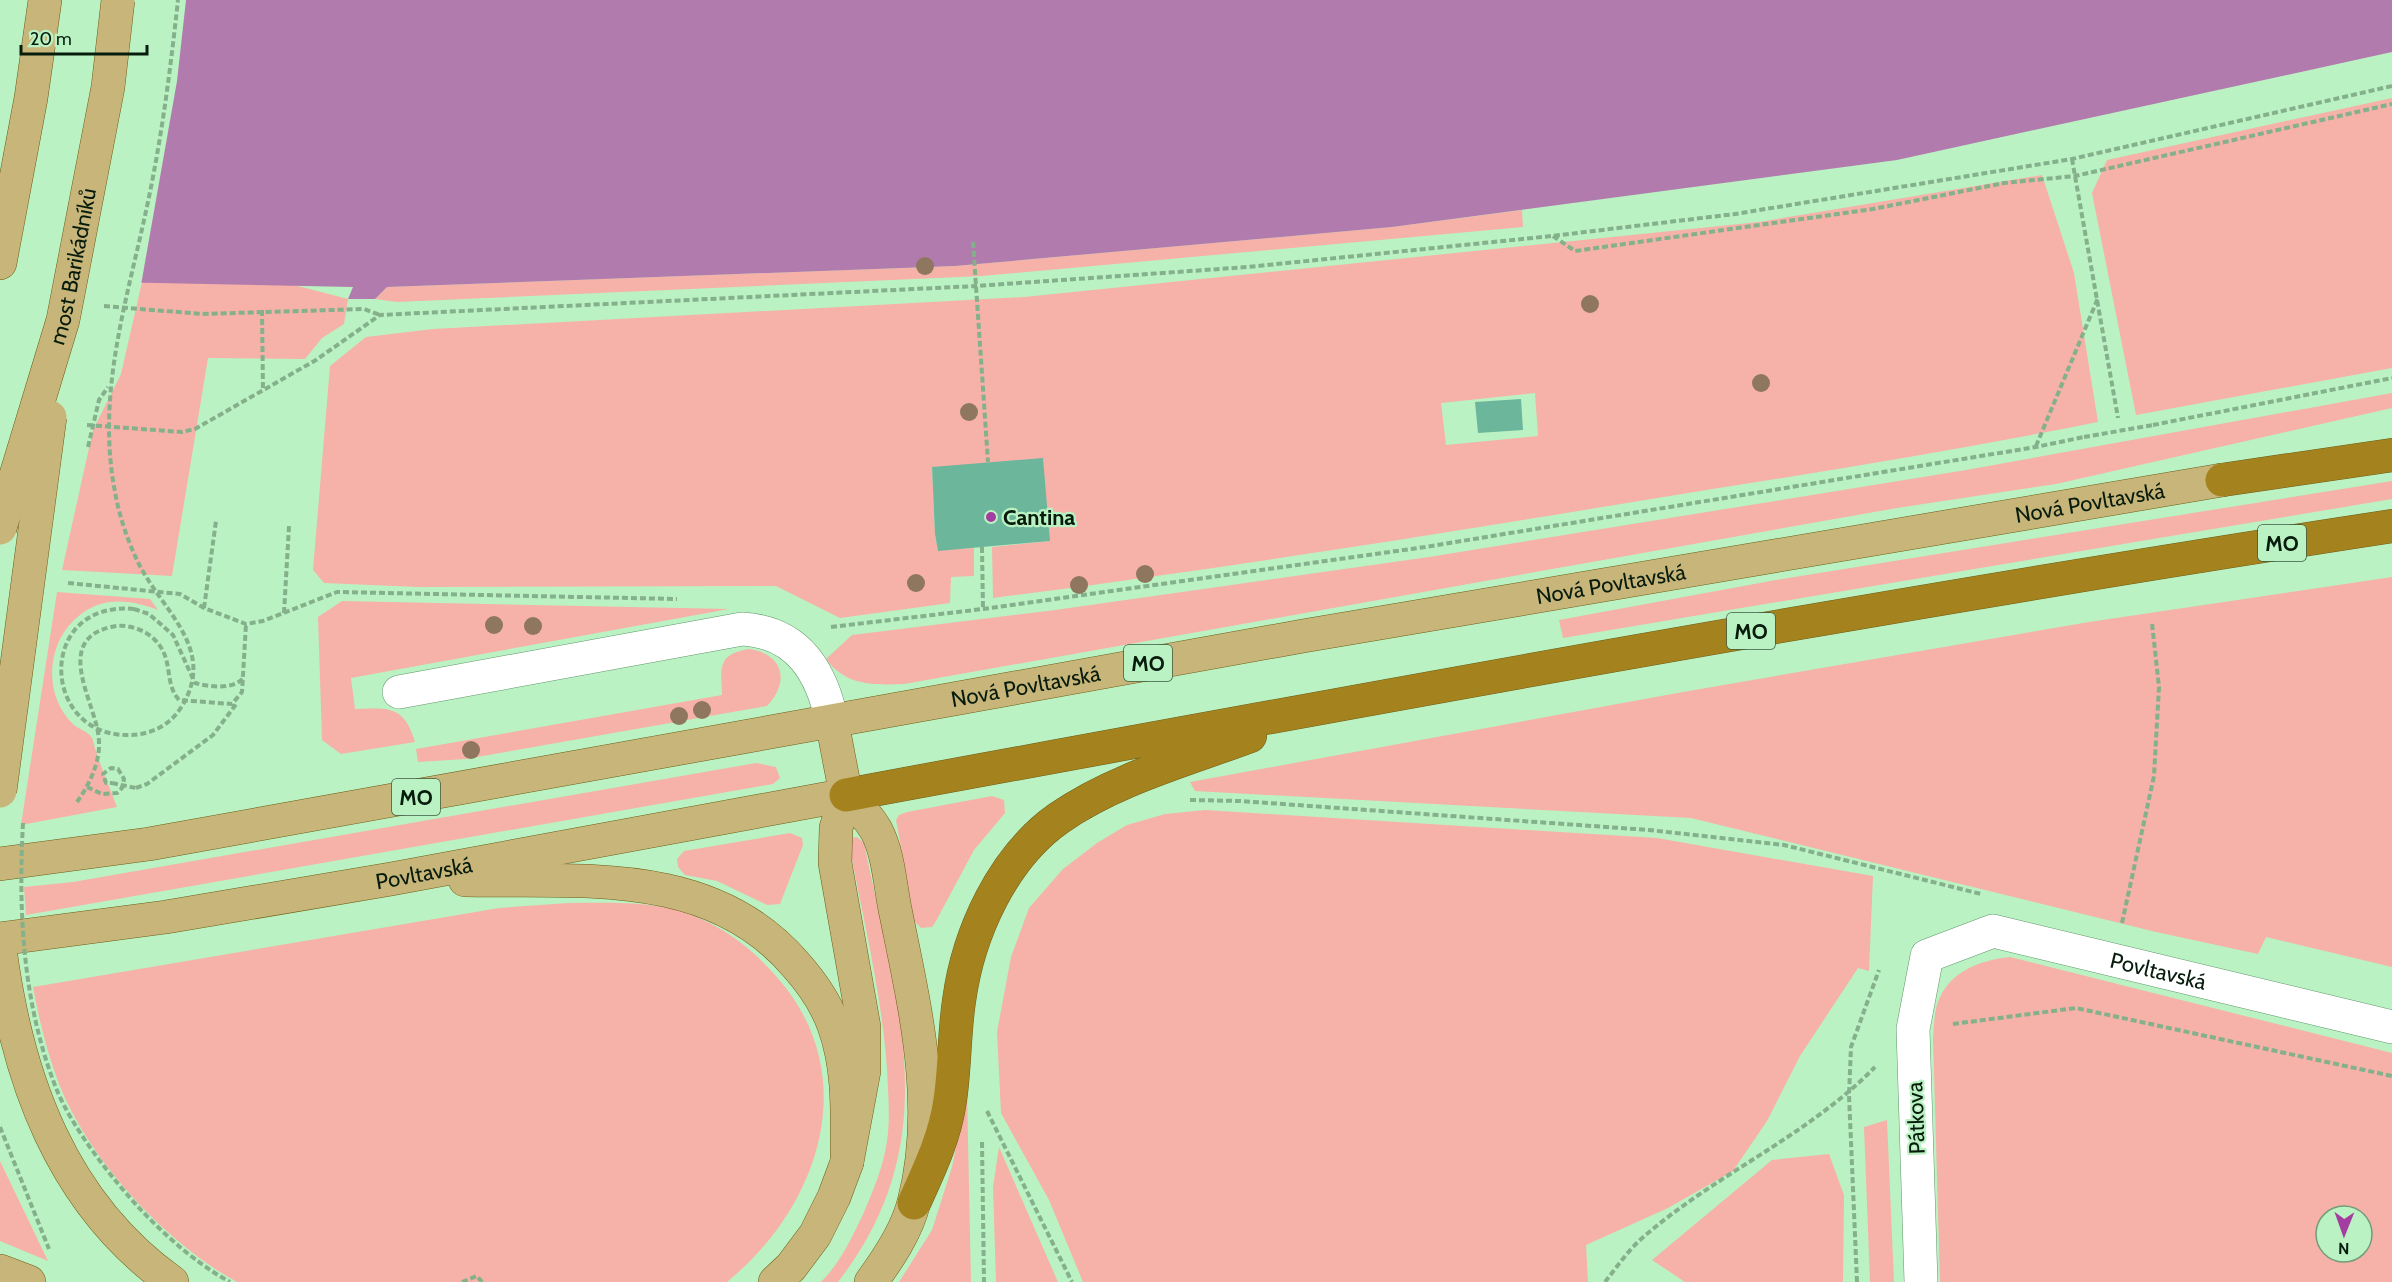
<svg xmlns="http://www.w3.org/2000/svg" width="2392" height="1282" font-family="Cabin,sans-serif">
  <rect width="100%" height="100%" fill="#bbf2c3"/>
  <!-- green -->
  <path fill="#f6b2a8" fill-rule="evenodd" d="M2392,98V368L2136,415L2092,193L2107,160Z
    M2042,175L2074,273L2098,422C1944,453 1788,477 1633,502C1420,537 1207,571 993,598L992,547L1050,541L932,467L935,534L938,550L974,548V576L951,577L950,603L840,618L776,586L418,587L324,583L313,570L330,366L366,337L433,329L1024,297L1759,222ZM1535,393L1538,436L1446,445L1441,403Z
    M1522,210L1523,227L982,276L397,302L375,299L387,287L955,266L1392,227Z
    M142,282L294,285L348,299L344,324L322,338L305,359L208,358L172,576L62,570L93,430L121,374Z
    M2392,393V408L2056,484L1897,508L904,684C873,685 846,686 826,659L852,635L1055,610L1429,557L1966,470Z
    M2392,481V499L1563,638L1559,620L1782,579Z
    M2392,577V967L2266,937L2258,954L2156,932L1691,818L1195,791L1190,782L1683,692L2089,622Z
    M57,592L150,599L158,610C130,600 104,596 80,615C46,641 42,695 74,725C79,729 89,732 92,738C94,741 94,747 96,751C102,770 110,788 117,807L21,825Z
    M342,601L729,609L351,678L355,709C389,708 404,705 415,742L341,754L322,740L318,617Z
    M749,649C784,654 790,682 767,706L466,759L418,762L416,749L722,695C721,668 717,654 749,649Z
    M756,763L776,767L780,778L773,784L26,915L24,887L73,882Z
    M992,796L1004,800L1005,813L974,850L936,921L932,927L921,928L914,921L896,820L899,815L907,812Z
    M1205,810L1657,838L1873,876L1869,971L1858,968L1800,1056L1767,1121L1733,1171L1668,1208L1586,1245L1588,1282H1083L1049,1200L1001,1113L997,1032L1011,957L1029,908L1063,869L1097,843L1127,825L1165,814Z
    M790,833L802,838L803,845L780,904L767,905L717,881L685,875L678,867L677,859L684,851Z
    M857,837L864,843C896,1002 949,1139 838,1282H821C840,1263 853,1236 864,1212C872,1193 881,1172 885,1152C890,1131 889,1109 888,1088C885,1006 864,924 849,844L852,838Z
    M568,903C611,903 659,900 699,918C730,932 752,949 775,975C864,1073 821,1205 727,1282H237C166,1243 89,1160 59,1084C47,1052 39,1020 33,987L499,908Z
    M2010,957L2392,1053V1282H1940L1933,1038C1934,1028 1934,1015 1937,1005C1947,972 1980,960 2010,957ZM2326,1216H2362V1252H2326Z
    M967,1091L971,1282H899L932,1230L952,1167Z
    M1887,1120L1894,1282H1870L1864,1127Z
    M999,1147L1058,1282H996L993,1187Z
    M1829,1154L1844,1195L1843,1282H1685L1652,1260L1772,1160Z
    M0,1161L48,1261L0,1241Z"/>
  <!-- water -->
  <path fill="#b17bad" d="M0,0H2392V52L1897,160L1392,227L955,266L387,287L375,299H348L353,287L9,280Z"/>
  <!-- pier -->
  <path fill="#bbf2c3" d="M0,0H186L177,81L141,285L0,282Z"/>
  <!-- building -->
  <path fill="#6cb69c" d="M1521,399L1523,430L1478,433L1475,402Z
    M1043,458L1050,541L938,551L935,534L932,467Z"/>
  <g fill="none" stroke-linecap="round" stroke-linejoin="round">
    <defs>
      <g id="minor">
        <path d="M399,692L742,629C798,632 822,672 832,722"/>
        <path id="s1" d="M1921,1282L1913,1029L1927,956L1993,931L2392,1027"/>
      </g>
      <g id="major">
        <path d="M0,263L31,98L45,0"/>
        <path d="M846,795C858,806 868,816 876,830C889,854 890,887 896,914C915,1008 939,1106 914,1202C907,1231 888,1259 871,1282"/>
        <path id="s2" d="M0,864L149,844L1303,636L2222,480"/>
        <path d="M465,880C582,882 712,866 796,965C812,983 826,1003 834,1026C850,1070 847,1117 847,1162"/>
        <path id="s3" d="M0,939L166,917L391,879L846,795"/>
        <path d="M0,949C17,1078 61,1203 172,1282"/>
        <path d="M0,1271L29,1282"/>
        <path d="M775,1282L791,1267L815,1235L834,1197L847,1162L864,1071V1027L835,863L836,828L846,795L832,722"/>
      </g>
      <path id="highway" d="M2222,480L2392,455
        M846,795C1361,700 1875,605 2392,526
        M914,1203C929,1170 945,1137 950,1100C955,1067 954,1034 959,1001C968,934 1002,858 1059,818C1115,779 1186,760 1250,736"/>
    </defs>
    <!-- minor casing -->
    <use href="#minor" stroke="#62966b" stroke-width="34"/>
    <!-- major casing -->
    <use href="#major" stroke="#6d5f18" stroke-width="34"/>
    <!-- highway casing -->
    <use href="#highway" stroke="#6d5f18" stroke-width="34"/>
    <!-- path -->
    <path stroke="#84b08b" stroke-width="4" stroke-dasharray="6 3" stroke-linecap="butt" d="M2072,159L2118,418
      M1553,236L1575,251L1873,209L2004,183L2075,176L2392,104
      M973,242L988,462
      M104,306L202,314L364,309L380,315
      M262,310L263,390
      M87,425L182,432L195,429L316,360L380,315L976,286L1248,267L1552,236L1735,214L2072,159L2392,86
      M2153,425L2392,378
      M2036,446L2098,298
      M982,547L983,609
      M68,583L180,594L204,608L246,624L263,621L337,592L677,599
      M204,608L216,521
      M134,609L149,614L173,635L195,683C209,687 235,690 244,677
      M284,613L289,526
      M831,627L983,609L1425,547L2036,447L2084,437
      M87,787L102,794L117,793L122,788L124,779L118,769L111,768L103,774L106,783H112
      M136,788L147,784L213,735L237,703
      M1190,800L1240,801L1649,830L1784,845L1981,894
      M77,802C89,785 100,763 99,742C99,707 50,641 111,627C125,623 144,629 154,639C175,659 163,682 179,700L232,704L242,692L246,624
      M2122,923L2154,776L2159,687L2152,623
      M1953,1024L2076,1008L2392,1076
      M987,1111L1072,1282
      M0,1127L49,1249
      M982,1142L984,1282
      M462,1282L477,1276L482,1282
      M1605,1282C1616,1268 1627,1252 1640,1240C1713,1175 1807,1137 1875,1067
      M1857,1282L1849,1095L1851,1047L1879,970"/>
    <!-- minor -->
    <use href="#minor" stroke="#fff" stroke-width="33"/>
    <!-- major -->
    <use href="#major" stroke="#c8b579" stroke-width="33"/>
    <!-- highway -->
    <use href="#highway" stroke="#a4831f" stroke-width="33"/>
    <defs>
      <g id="major-bridge">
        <path id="s4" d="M0,528L63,320L108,87L118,0"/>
        <path d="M0,791L50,417"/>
      </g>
    </defs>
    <!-- major-bridge casing -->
    <use href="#major-bridge" stroke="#6d5f18" stroke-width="34" stroke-linecap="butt"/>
    <!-- path-bridge -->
    <path stroke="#84b08b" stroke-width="4" stroke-dasharray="6 3" stroke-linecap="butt" d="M2084,437L2153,425
      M88,447L99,400L108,387
      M134,609C36,600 40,736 128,735C149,735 168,727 180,709C220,649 160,610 137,560C127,539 119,515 115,492C95,389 130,292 150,192C163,128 171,64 178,0
      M112,783L136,788
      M23,823C18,913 23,1004 56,1088C72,1128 112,1179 142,1211C168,1238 197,1264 230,1282"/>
    <!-- major-bridge -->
    <use href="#major-bridge" stroke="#c8b579" stroke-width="33"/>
  </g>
  <!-- trees -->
  <g fill="#8f765e">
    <circle cx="925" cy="266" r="9"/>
    <circle cx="1590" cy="304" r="9"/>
    <circle cx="1761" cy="383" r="9"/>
    <circle cx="969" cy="412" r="9"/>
    <circle cx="1145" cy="574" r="9"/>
    <circle cx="916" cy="583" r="9"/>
    <circle cx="1079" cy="585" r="9"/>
    <circle cx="494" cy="625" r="9"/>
    <circle cx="533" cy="626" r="9"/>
    <circle cx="702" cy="710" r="9"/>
    <circle cx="679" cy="716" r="9"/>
    <circle cx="471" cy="750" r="9"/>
  </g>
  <!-- markers -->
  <circle fill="#a43da0" stroke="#bbf2c3" stroke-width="2" cx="991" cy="517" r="6"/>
  <g text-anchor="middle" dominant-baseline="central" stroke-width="4.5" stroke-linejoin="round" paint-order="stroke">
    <!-- shield labels -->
    <g fill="#bbf2c3" stroke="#3d5c43" stroke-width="1.5">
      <rect x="2258" y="525" width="48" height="36" rx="4.5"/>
      <rect x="1727" y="613" width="48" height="36" rx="4.5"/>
      <rect x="1124" y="645" width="48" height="36" rx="4.5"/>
      <rect x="392" y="779" width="48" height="36" rx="4.5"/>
    </g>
    <g font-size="21" font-weight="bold" fill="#071c0c">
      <text x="2282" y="543">MO</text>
      <text x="1751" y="631">MO</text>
      <text x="1148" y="663">MO</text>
      <text x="416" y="797">MO</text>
    </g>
    <!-- street labels -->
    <g font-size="22" fill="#071c0c" stroke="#bbf2c3">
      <text stroke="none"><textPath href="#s4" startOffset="272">most Barikádníků</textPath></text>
      <text stroke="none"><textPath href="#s2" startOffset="2121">Nová Povltavská</textPath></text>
      <text stroke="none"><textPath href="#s2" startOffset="1635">Nová Povltavská</textPath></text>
      <text stroke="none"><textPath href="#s2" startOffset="1041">Nová Povltavská</textPath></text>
      <text stroke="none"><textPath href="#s3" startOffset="429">Povltavská</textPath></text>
      <text stroke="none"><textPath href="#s1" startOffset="568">Povltavská</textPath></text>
      <text transform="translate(1916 1118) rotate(-92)">Pátkova</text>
    </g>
    <!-- poi labels -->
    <g font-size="22" font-weight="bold" fill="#071c0c" stroke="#bbf2c3" text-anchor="start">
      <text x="1003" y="517">Cantina</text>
    </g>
  </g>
  <!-- north arrow -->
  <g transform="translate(2344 1234) rotate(181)"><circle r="28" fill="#bbf2c3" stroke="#739c7a" stroke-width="1.5"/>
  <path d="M0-4.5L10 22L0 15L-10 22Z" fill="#a43da0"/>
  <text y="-9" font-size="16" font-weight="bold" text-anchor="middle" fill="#071c0c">N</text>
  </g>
  <!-- scale -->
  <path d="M21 45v9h126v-9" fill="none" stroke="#071c0c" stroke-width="3"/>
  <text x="30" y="45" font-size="18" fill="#071c0c" stroke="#bbf2c3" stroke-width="4.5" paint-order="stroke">20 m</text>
</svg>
